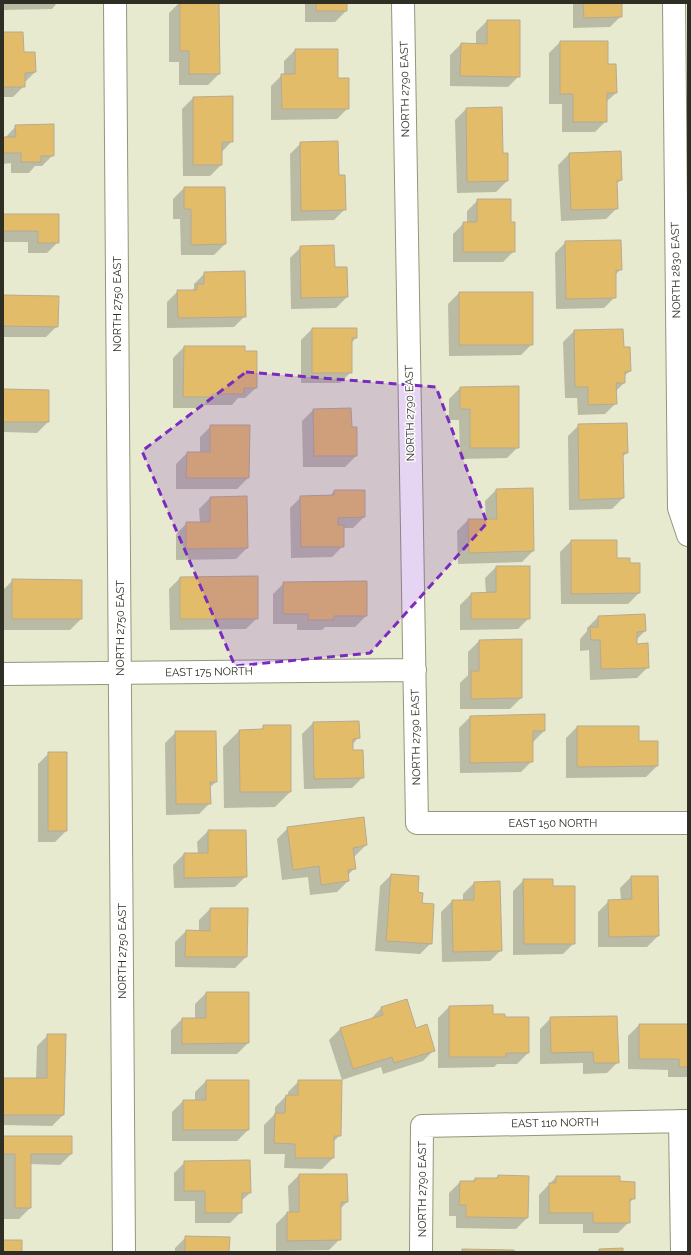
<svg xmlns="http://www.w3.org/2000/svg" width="691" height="1255" font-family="Raleway,sans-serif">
  <rect width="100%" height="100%" fill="#e8eacf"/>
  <!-- shadow -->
  <path fill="#0003" d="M3,3H57L52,9L3,10Z
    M179,3H218L219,74L208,85H179V62H169V13Z
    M305,3H346V11L335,22H305Z
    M573,3H621V16L610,27L573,28Z
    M487,21L519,76L508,87L450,86V55L461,44L476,45V32Z
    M3,33L23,53L35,72L24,83V86L13,97H3Z
    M560,42L607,65L616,93L606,102V121L595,132H562V104H549V53Z
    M295,50L337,79L348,108L337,119L271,120V86L282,75H284V61Z
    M193,98L232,141L221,153V165L210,176H183L182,109Z
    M466,109L502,154L507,181L496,192L457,193L455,120Z
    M16,126L53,155L42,166H35L29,173H11V163L3,164V138H5Z
    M301,143L338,176L345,209L334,220L291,221L290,154Z
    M569,154L621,180L616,184L617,208L606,219L561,221L558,165Z
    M184,188L225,244L214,255H181L180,219H173V199Z
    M478,200L510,223L514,251L503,262H453V234L464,223H467V211Z
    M3,215H58V242L47,253H28V242H3Z
    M566,242L621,269L615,275V297L604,308L556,309L555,253Z
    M301,247L334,268L347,297L336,308L291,309L290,258Z
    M205,273L245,316L234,327L167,328V302L178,291H192L194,288V284Z
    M459,293L532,344L521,355L449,356L448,304Z
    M3,296L57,326L46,337H3Z
    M312,329H356V338L351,343V372L340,383H301V340Z
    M574,331L623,348L630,371L624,376V383L616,391V403L605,414L578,415L577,398H565L563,342Z
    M184,347L256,388L245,398H238L232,405H203L200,408H173V358Z
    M460,388L518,447L507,458L460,459L459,420H449V399Z
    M3,390L48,422L37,433L3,432Z
    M313,410L351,428L356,456L345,467H303L302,421Z
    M579,425L627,453L622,457L623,498L612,509L569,510L568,436Z
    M211,426H249L248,478L237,489H176V464L187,453H200V437Z
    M496,490L533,551L522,562L458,564L457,531L468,520H486L485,501Z
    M334,491L364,517L353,528H343V546L332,557L291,558L290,508L301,497L330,496Z
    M210,498L247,548L236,559L176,560V534L187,523H200L199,509Z
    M571,541L616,559L639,593L628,604H561L560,552Z
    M496,567L529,618L518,629L460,630V605L471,594L486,593L485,578Z
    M180,578L257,618L246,629L170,630L169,589Z
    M13,580L81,619L70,630H3V590Z
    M366,582V616L355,627H325L322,630H297V624H273V594L284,583Z
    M598,617L645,631L636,640V645L648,667L637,678L590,680L589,650L580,651V639L587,631V628Z
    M479,641L521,698L510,709H460V683L468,675V652Z
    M470,717L544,731L533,742L532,761L521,772L460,773L459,728Z
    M313,723L358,738L352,745V751L363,777L352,788L304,789L302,734Z
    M264,726L290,792L275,807L224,808L223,747L239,731H259Z
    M577,727L638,742L657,766L646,777L566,778V738Z
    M176,732H215L216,782L209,788L210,803L199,814L166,815L165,743Z
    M49,753L66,831L55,842H38V764Z
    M288,828L366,845L355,856H353L355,868L347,876L348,881L337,892L310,895L308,877L282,880L277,839Z
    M208,831L246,876L235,887L174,888L173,865L184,854H198L197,842Z
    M391,875L416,893L421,904L431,943L420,954L375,951L380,886Z
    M631,877L658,936L647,947H598V912L609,901H621L620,888Z
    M524,880L552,887L574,943L563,954L513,955V891Z
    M474,883L501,950L490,961L442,962L441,912L452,901H463V894Z
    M210,909L246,957L235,968L175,967V942L186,931L199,932V920Z
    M206,993L248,1043L237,1054H171V1030L182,1019H195V1004Z
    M407,1000L416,1029L434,1050L423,1061L383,1074L381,1067L342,1080L329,1040L340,1029L370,1020L381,1008Z
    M449,1007L492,1016L528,1053L517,1064H497L494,1067L438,1068V1018Z
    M551,1018L618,1062L607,1073L583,1074V1063L540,1064V1029Z
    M639,1025H688V1077H668V1070L628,1069V1036Z
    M48,1035L63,1115L52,1126L3,1125V1079H36L37,1046Z
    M206,1081H248V1130L237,1141H172V1112L183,1101H195V1092Z
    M299,1081L340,1135L333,1142V1158L322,1169L284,1168L285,1154H264V1125L275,1114V1107L286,1096H288V1092Z
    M3,1137L71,1154L60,1165L30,1164V1208L19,1219H4Z
    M185,1162L250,1193L241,1201V1212L230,1223H195V1201H174V1173Z
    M299,1175L347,1202L340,1209V1239L329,1250L276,1251V1224L287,1213H289L288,1186Z
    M498,1176L528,1177L527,1218L516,1229L456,1228V1216H449V1193L460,1182H471L475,1179H495Z
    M556,1177L619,1182L634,1198L629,1203V1222L618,1233H583V1224H539V1195Z
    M186,1237L228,1252H175V1248Z"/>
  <!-- building -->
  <path fill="#e3bc6a" stroke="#b6aa92" d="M180,3H219L220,74H189V51H180Z
    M316,3H347V11H316Z
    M583,3H622V17L584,18Z
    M487,20H520V77L460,76L461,43L487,44Z
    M3,32H23L24,52H35L36,72L25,73V87H3Z
    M560,41H608V64H616L617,93H607V122H573V94H560Z
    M295,49H338V78H349V109H282L281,74H295Z
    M233,96V142H222V165H193V97Z
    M502,107L503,153H508V181L467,182L466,108Z
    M54,124V156H41V162H21V153H3V137H16L15,125Z
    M338,141L339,175H345L346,210L301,211L300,142Z
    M621,151L622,180L617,181L618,209L571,210L569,153Z
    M184,187H225L226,244L191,245V209H184Z
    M477,199H511V222H515V252H463V222H477Z
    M3,214H59V243H38V231H3Z
    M621,240L622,270H616V298L566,299L565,241Z
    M334,245L335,267H347L348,297L301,298L300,246Z
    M245,271L246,317L178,318L177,290H197V284H204V272Z
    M459,292H533V345H459Z
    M3,295L59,296L58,327L3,326Z
    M312,328H357V338H352V373H312Z
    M623,329L624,347H630L631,371L625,372V383H616L617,404L588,405V387H575L574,330Z
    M184,346H245V351H257V388H244V394H212V397H183Z
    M519,386V448H470V409H460V387Z
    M3,389L49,390V422H3Z
    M351,408L352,427H357V456H314L313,409Z
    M627,423L628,453H623L624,498L579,500L578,424Z
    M210,425H250L249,478H186L187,452H210Z
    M533,488L534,551L469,553L468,519H497L496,489Z
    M334,490H365V517L338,518V525H344V547H301L300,496L334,495Z
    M247,496L248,548L186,549V522H210V497Z
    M571,540H617V558H630V563H640V593L571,594Z
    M496,566H530V619H471V593L496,592Z
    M258,576V619H180V577Z
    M12,579L82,580V619H12Z
    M367,581V616H334V620H308V614H283V582Z
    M645,614L646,631L637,632V644L648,643L649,668L601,669L600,640H591L590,627H598V616Z
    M522,639V698L471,699V671H479V640Z
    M545,714V731H533V762L470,763V716Z
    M359,721L360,738L353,739V750H363L364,778L314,779L313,722Z
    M263,725H291V792H240L239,730L263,729Z
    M577,726H639V741H658V766L577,767Z
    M175,731H216L217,782H210L211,804H176Z
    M48,752H67V831H48Z
    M364,817L367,845L353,848L356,869L348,870L349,881L321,885L319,866L293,870L287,827Z
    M208,830H246L247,877L184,878V853H208Z
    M391,874L419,876L418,892L423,893L422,903L434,904L432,944L386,941Z
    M631,876H658L659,936L609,937L608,900L632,899Z
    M523,879H553V886H575V944H524Z
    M500,881L502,951L453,952L452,900H474V882Z
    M210,908H248L247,957H185L186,930L210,931Z
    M206,992H249V1043L182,1044V1018H206Z
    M407,999L416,1028L427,1024L435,1051L394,1063L392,1057L353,1069L340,1028L383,1015L381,1007Z
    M493,1005V1014H505V1017H529V1053H506V1057H449V1006Z
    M617,1016L619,1063H594L593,1052L551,1053L550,1017Z
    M639,1024H688V1067H679V1059H639Z
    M47,1034H66L64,1115H3V1078H47Z
    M206,1080H249V1130H183V1100H206Z
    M298,1080H342L341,1136H334V1158H295V1144L274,1143L275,1113H285L286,1095H298Z
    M3,1136H72V1154H31V1208H15V1154H3Z
    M250,1160L251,1193H242V1213H205V1191H184V1161Z
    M299,1174H347L348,1202H341V1240L287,1241V1212H299Z
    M498,1175L529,1176L528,1218L466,1217V1205H459L460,1181H475V1178H498Z
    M556,1176H620V1181L635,1182V1199H630V1223H593V1213H549V1183H556Z
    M185,1236L230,1237L229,1252H185Z
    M3,1240H22V1252H3Z
    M623,1248V1252H599V1249Z
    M462,1249L514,1250V1252H462Z"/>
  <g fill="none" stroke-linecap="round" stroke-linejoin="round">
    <defs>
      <path id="minor" d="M115,3L124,1252
        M403,3L417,823H688
        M674,3L679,508L688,535
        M3,674L415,670
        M680,1121L682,1252
        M421,1252L422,1126L688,1121"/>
    </defs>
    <!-- minor casing -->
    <use href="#minor" stroke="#94967d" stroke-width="24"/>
    <!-- minor -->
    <use href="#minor" stroke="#fff" stroke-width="22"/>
  </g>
  <!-- marked area -->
  <path fill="#7b2cbf" fill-opacity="0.2" stroke="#7b2cbf" stroke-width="3" stroke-dasharray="8 5" stroke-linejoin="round" d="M246,372L436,387L487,523L370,653L235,666L142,451Z"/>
  <g text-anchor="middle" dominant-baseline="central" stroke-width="3" stroke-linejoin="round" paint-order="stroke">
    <!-- street labels -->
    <g font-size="11" fill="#2e2e24" stroke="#fff">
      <text transform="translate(405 89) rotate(-91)">NORTH 2790 EAST</text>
      <text transform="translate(676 270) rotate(-91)">NORTH 2830 EAST</text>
      <text transform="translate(117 304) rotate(-90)">NORTH 2750 EAST</text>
      <text transform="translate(410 413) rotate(-91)">NORTH 2790 EAST</text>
      <text transform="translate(120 628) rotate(-90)">NORTH 2750 EAST</text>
      <text transform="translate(209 672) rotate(-1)">EAST 175 NORTH</text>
      <text transform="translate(416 737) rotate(-91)">NORTH 2790 EAST</text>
      <text x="553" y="823">EAST 150 NORTH</text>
      <text transform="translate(122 951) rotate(-90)">NORTH 2750 EAST</text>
      <text transform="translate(555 1123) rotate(-1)">EAST 110 NORTH</text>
      <text transform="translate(422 1189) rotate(-90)">NORTH 2790 EAST</text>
    </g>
  </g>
  <!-- border -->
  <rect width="691" height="1255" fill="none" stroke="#2e2e24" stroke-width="8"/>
</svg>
